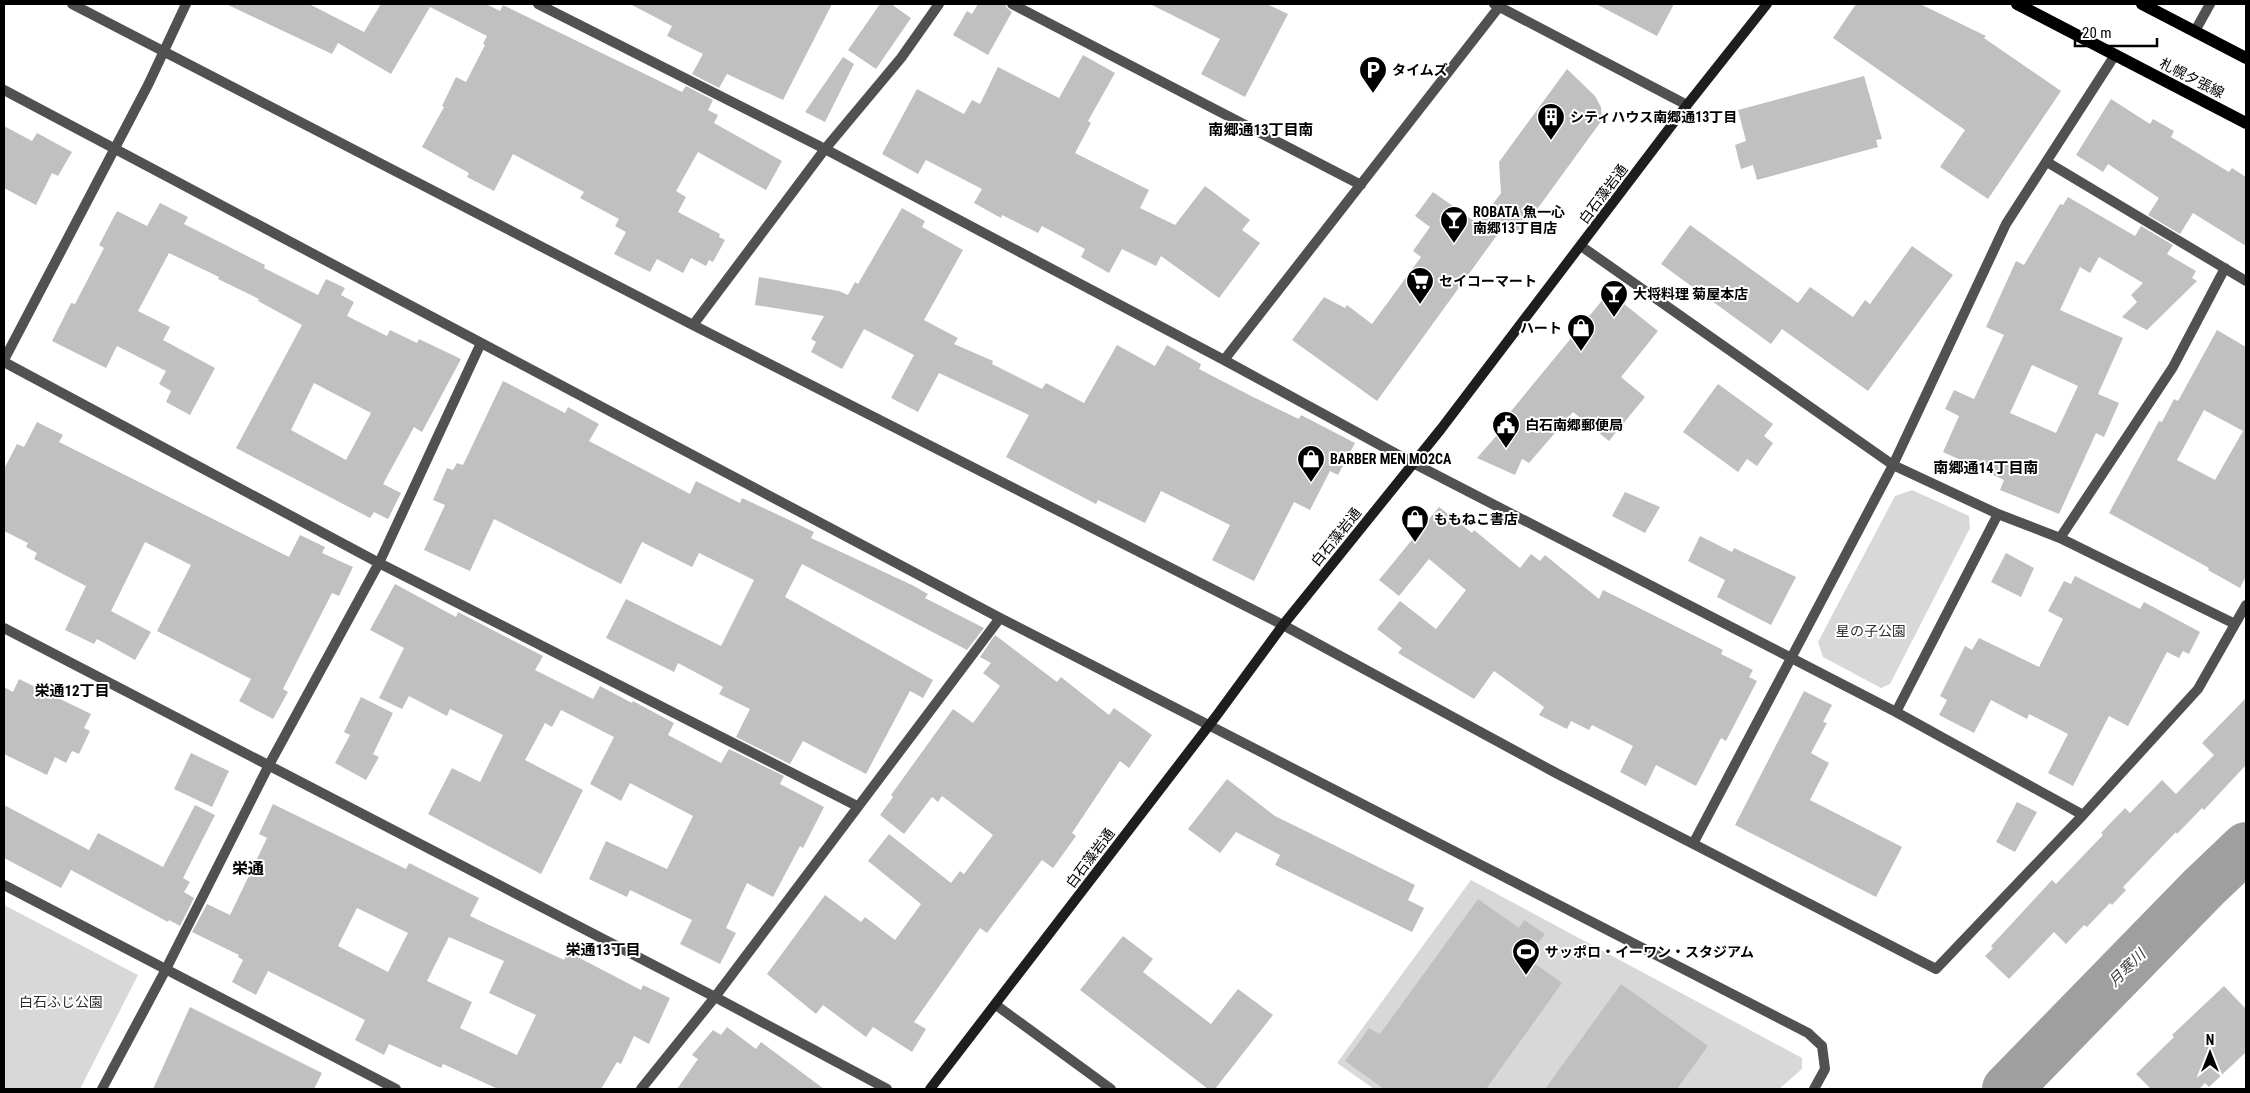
<svg xmlns="http://www.w3.org/2000/svg" width="2250" height="1093" font-family="'Roboto Condensed','Noto Sans JP',sans-serif">
  <rect width="100%" height="100%" fill="#fff"/>
  <!-- green -->
  <path fill="#d8d8d8" d="M1912,490L1969,516L1970,528L1890,684L1881,688L1823,657L1818,642L1895,496Z
    M1471,880L1802,1058V1069L1779,1089H1374L1337,1063Z
    M4,905L138,975L80,1089H4Z"/>
  <g fill="none" stroke-linecap="round" stroke-linejoin="round">
    <!-- river -->
    <path stroke="#9f9f9f" stroke-width="50" d="M2007,1089L2204,887L2246,847"/>
  </g>
  <!-- building -->
  <path fill="#c0c0c0" fill-rule="evenodd" d="M226,4H309L364,32L381,4H486L500,11L503,5L682,92L686,86L713,100L708,110L718,115L714,123L782,161L766,190L698,152L676,191L686,197L678,212L720,234L719,237L725,240L713,262L709,260L706,266L691,258L683,273L657,259L650,272L614,254L626,232L615,226L619,219L580,198L584,192L513,154L494,191L467,177L469,173L422,147L444,107L442,106L456,77L466,82L485,45L483,44L487,36L430,7L391,74L338,43L332,54Z
    M630,4H832L783,100L727,74L719,88L692,74L703,54L667,36L672,26Z
    M880,4H891L911,18L876,69L848,50Z
    M978,4H1005L1007,8L1012,12L988,55L953,35L967,11L972,14Z
    M1150,4H1267L1288,14L1245,97L1201,74L1220,39Z
    M1596,4H1674L1657,36Z
    M1856,4H1920L1986,36L1984,38L2061,91L1988,199L1940,167L1965,130L1833,38Z
    M1083,55L1115,73L1088,121L1091,123L1075,153L1149,190L1140,208L1175,225L1205,186L1250,220L1242,230L1260,243L1219,298L1161,256L1156,266L1122,249L1109,273L1081,257L1085,249L1042,226L1038,233L1002,215L1001,218L974,203L982,189L926,160L918,174L882,154L917,89L964,114L972,100L980,104L998,67L1059,98Z
    M843,57L854,64L825,122L805,112Z
    M1567,69L1595,96L1601,107L1602,120L1519,234L1505,224L1377,401L1292,340L1324,297L1345,308L1347,305L1372,324L1421,257L1413,251L1430,227L1415,216L1433,192L1478,224L1501,193L1499,162Z
    M1864,76L1882,139L1876,140L1878,147L1757,180L1753,165L1741,169L1735,145L1746,141L1738,110Z
    M2111,99L2150,124L2153,119L2174,131L2171,137L2229,172L2232,168L2246,177V246L2193,213L2180,234L2148,215L2159,198L2108,164L2103,172L2076,155Z
    M4,126L32,141L37,133L72,152L58,176L52,173L36,205L4,188Z
    M2068,197L2135,236L2141,226L2173,245L2167,254L2196,271L2192,278L2197,281L2147,330L2122,317L2137,302L2131,295L2143,283L2099,257L2090,273L2080,267L2060,310L2123,338L2098,394L2119,403L2104,437L2096,433L2059,514L2000,490L2004,480L1943,452L1959,416L1945,409L1954,390L1974,399L2004,335L1986,327L2016,261L2024,265L2060,204L2063,205ZM2032,365L2078,386L2056,433L2010,413Z
    M160,203L188,217L184,224L265,265L264,268L318,295L326,279L345,288L341,295L354,302L347,316L387,336L390,330L417,343L419,339L461,359L422,432L414,427L383,484L401,493L388,519L374,512L370,518L236,448L302,325L258,301L259,299L218,279L219,277L169,253L138,311L170,327L163,340L215,368L190,415L166,402L171,391L159,384L166,371L117,346L106,368L52,341L71,303L75,304L104,248L99,245L117,211L147,226ZM314,383L371,413L346,460L291,430Z
    M902,208L925,221L922,227L963,250L924,320L958,338L954,344L993,361L992,364L1042,389L1046,383L1084,403L1117,345L1155,366L1167,345L1201,364L1199,369L1253,397L1299,419L1301,415L1355,443L1338,475L1330,471L1310,510L1294,502L1254,581L1212,560L1230,525L1161,491L1145,523L1098,500L1096,504L1006,457L1029,415L939,373L918,412L891,398L914,355L864,329L842,369L811,352L816,342L811,339L824,316L755,305L759,277L839,291L848,295L855,282L858,284Z
    M1690,225L1798,303L1810,287L1853,317L1865,300L1870,304L1912,246L1953,275L1868,391L1782,329L1771,344L1661,264Z
    M1609,292L1658,331L1621,377L1645,397L1609,441L1573,412L1529,463L1522,459L1515,475L1477,458L1511,419L1507,416Z
    M2217,330L2246,347V576L2240,588L2208,570L2209,568L2109,513L2159,421L2162,422L2174,399L2178,401ZM2204,410L2243,431L2215,480L2177,460Z
    M503,381L565,413L568,407L599,424L589,441L690,494L696,481L740,503L742,498L785,518L814,532L811,538L912,585L928,594L925,598L984,628L967,650L802,564L785,597L933,680L923,698L910,691L866,774L803,741L790,764L736,737L750,709L719,694L723,687L678,663L674,672L606,638L626,599L721,646L754,580L699,553L692,567L642,542L621,584L494,519L470,571L424,550L445,505L433,500L447,468L453,470L457,463L463,465Z
    M1718,384L1773,424L1764,436L1773,443L1757,466L1747,459L1738,472L1683,432Z
    M37,422L63,435L59,442L289,557L300,535L325,547L322,553L353,567L339,596L332,593L283,689L288,692L273,719L239,701L251,679L157,631L191,565L145,542L111,611L151,632L135,660L97,639L94,644L65,630L86,586L34,559L37,553L26,547L28,543L4,531V469L17,444L24,447Z
    M1625,492L1660,507L1645,533L1612,516Z
    M1439,507L1472,533L1474,530L1520,568L1531,554L1540,561L1545,555L1599,599L1603,590L1723,650L1721,654L1753,670L1749,677L1757,681L1726,741L1721,738L1696,786L1656,765L1646,786L1620,772L1633,746L1592,725L1589,730L1571,721L1567,729L1539,715L1544,707L1494,671L1474,699L1398,653L1402,648L1377,629L1400,601L1436,629L1466,590L1429,559L1399,596L1379,580Z
    M1700,536L1732,552L1734,548L1796,577L1771,625L1717,597L1725,580L1688,561Z
    M2006,553L2034,568L2021,597L1991,582Z
    M2075,576L2140,609L2144,602L2200,632L2189,654L2183,651L2179,658L2167,652L2128,726L2109,716L2073,786L2048,773L2068,734L2029,714L2027,719L1991,700L1974,733L1939,715L1947,700L1940,696L1965,646L1972,650L1979,638L2039,667L2063,619L2048,611L2064,581L2071,584Z
    M395,584L456,617L458,612L543,656L535,670L593,699L600,686L632,703L633,701L674,723L668,735L721,763L729,749L784,776L780,784L824,807L803,848L800,846L773,897L747,883L726,928L736,933L720,964L680,944L692,920L630,890L627,897L589,879L606,841L667,869L693,816L630,783L621,801L590,784L614,737L561,710L552,727L545,723L525,760L583,790L541,874L428,814L452,768L480,782L503,735L450,709L447,716L409,696L402,709L379,698L404,648L370,630Z
    M995,635L1057,682L1061,677L1109,715L1114,708L1152,735L1129,768L1120,761L1072,833L1076,836L1053,868L1042,860L987,933L980,928L914,1022L926,1029L912,1052L873,1027L866,1037L823,1005L816,1014L767,974L825,895L861,922L865,917L895,940L921,904L868,861L889,834L951,883L960,871L964,874L993,835L942,796L938,802L932,797L904,834L880,815L893,797L891,795L953,709L973,723L1000,686L983,673L991,663L980,657Z
    M19,679L91,714L84,728L90,731L79,754L72,751L66,763L55,757L47,775L4,754V687L13,692Z
    M1804,691L1832,705L1823,722L1827,723L1811,753L1829,763L1810,800L1902,847L1876,897L1735,825Z
    M361,697L393,713L373,754L379,757L366,780L335,763L350,735L344,732Z
    M2246,698V765L2204,810L2202,808L2177,834L2176,832L2123,887L2126,890L2112,905L2110,903L2087,927L2084,925L2066,944L2054,932L2009,979L1985,956L1993,948L1991,946L2052,880L2056,884L2103,835L2101,833L2125,808L2130,813L2162,780L2176,794L2214,755L2202,743Z
    M191,753L229,771L212,807L174,789Z
    M1227,779L1275,816L1415,885L1408,900L1424,908L1412,932L1275,865L1280,855L1236,832L1220,853L1188,829Z
    M2017,802L2037,812L2015,852L1996,842Z
    M273,804L406,869L409,863L479,898L470,916L564,960L568,952L641,990L643,985L670,998L649,1044L634,1036L621,1064L617,1062L601,1089H498L443,1064L441,1068L389,1044L384,1055L355,1040L365,1020L268,971L256,995L232,982L243,960L238,957L239,955L192,932L207,904L230,915L267,838L259,834ZM357,908L408,933L388,972L338,946ZM449,937L504,961L489,993L536,1015L517,1055L460,1028L472,1002L427,981Z
    M4,805L89,850L98,833L163,867L195,805L215,815L183,878L190,882L184,892L194,898L180,926L169,920L168,922L71,870L61,888L4,858Z
    M1478,899L1519,928L1524,920L1545,934L1527,958L1562,983L1486,1089H1384L1345,1061L1369,1028L1380,1034Z
    M1123,936L1153,959L1143,972L1211,1024L1238,989L1273,1015L1215,1089H1208L1080,990Z
    M1621,984L1708,1046L1677,1089H1545Z
    M2224,986L2246,1009V1052L2209,1087L2205,1083L2199,1089H2151L2136,1074L2174,1037L2172,1035Z
    M190,1007L322,1073L314,1089H153Z
    M727,1027L756,1049L761,1042L824,1089H677L698,1059L692,1055L713,1030L721,1035Z"/>
  <g fill="none" stroke-linecap="round" stroke-linejoin="round">
    <!-- street -->
    <path stroke="#515151" stroke-width="10" d="M72,4L693,325L1283,625L1556,773L1936,969L2083,815L2198,689L2246,605
      M538,4L825,149L1224,360L1413,463L1896,712L2083,815
      M1012,4L1361,185
      M1494,4L1687,105
      M2195,31L2210,4
      M4,90L1000,618L1808,1033L1822,1046L1825,1069L1814,1089
      M2047,162L2246,281
      M1581,246L1893,465L1998,514L2060,538L2235,624
      M693,325L825,149L901,58L939,4
      M4,360L148,85L186,4
      M1224,360L1499,7
      M4,362L379,563L857,806
      M2060,538L2173,367L2225,268
      M4,628L715,997L887,1089
      M1896,712L1998,514
      M1694,842L1893,465L2006,224L2115,55
      M4,885L396,1089
      M996,1005L1111,1089
      M102,1089L165,971L269,765L379,563L481,343
      M641,1089L715,997L1000,618"/>
    <!-- secondary -->
    <path stroke="#1e1e1e" stroke-width="10" d="M930,1089L1217,715L1283,625L1441,429L1687,105L1767,4"/>
    <!-- primary -->
    <path stroke="#000" stroke-width="12" d="M2017,4L2246,123
      M2142,4L2246,58"/>
  </g>
  <!-- icons -->
  <defs>
    <symbol id="parking-pin" viewBox="-11 -11 22 30"><path d="M0 17L-7.5 6A9.5 9.5 0 1 1 7.5 6Z" fill="#000" stroke="#fff"/><path d="M-3.5-5.5H1a3.5 3.5 0 0 1 0 7H-1V5.5H-3.5ZM-1-3.4V-.6H.8a1.4 1.4 0 0 0 0-2.8Z" fill="#fff"/></symbol>
    <symbol id="building-pin" viewBox="-11 -11 22 30"><path d="M0 17L-7.5 6A9.5 9.5 0 1 1 7.5 6Z" fill="#000" stroke="#fff"/><path d="M-4-6H4V6H1V3H-1V6H-4ZM-2.5-4.3h1.7v1.8h-1.7ZM.8-4.3h1.7v1.8H.8ZM-2.5-1h1.7V.8h-1.7ZM.8-1h1.7V.8H.8Z" fill="#fff"/></symbol>
    <symbol id="bar-pin" viewBox="-11 -11 22 30"><path d="M0 17L-7.5 6A9.5 9.5 0 1 1 7.5 6Z" fill="#000" stroke="#fff"/><path d="M-6-5H6L.8 .8V4.5H3.5V6h-7V4.5H-.8V.8Z" fill="#fff"/></symbol>
    <symbol id="supermarket-pin" viewBox="-11 -11 22 30"><path d="M0 17L-7.5 6A9.5 9.5 0 1 1 7.5 6Z" fill="#000" stroke="#fff"/><path d="M-6-5.5h2.5l.6 2H6L4.5 2H-2.5L-4.4-4H-6ZM-1.5 3.2a1.3 1.3 0 1 0 .1 0ZM3 3.2a1.3 1.3 0 1 0 .1 0Z" fill="#fff"/></symbol>
    <symbol id="shop-pin" viewBox="-11 -11 22 30"><path d="M0 17L-7.5 6A9.5 9.5 0 1 1 7.5 6Z" fill="#000" stroke="#fff"/><path d="M-5-2.5h2.3a2.7 3.5 0 0 1 5.4 0H5L5.5 6h-11ZM-1.5-2.5h3a1.5 2.3 0 0 0-3 0Z" fill="#fff"/></symbol>
    <symbol id="civic-pin" viewBox="-11 -11 22 30"><path d="M0 17L-7.5 6A9.5 9.5 0 1 1 7.5 6Z" fill="#000" stroke="#fff"/><path d="M-.6-6.5H3V-4.5H.6V-3L4-1V1h2V6H-6V1h2V-1L-.6-3ZM-1.2 2.5V6h2.4V2.5Z" fill="#fff"/></symbol>
    <symbol id="stadium-pin" viewBox="-11 -11 22 30"><path d="M0 17L-7.5 6A9.5 9.5 0 1 1 7.5 6Z" fill="#000" stroke="#fff"/><path d="M0-5a6.5 5 0 1 0 0 10a6.5 5 0 1 0 0-10ZM-3.5-1.8h7v3.6h-7Z" fill="#fff"/></symbol>
  </defs>
  <g fill-rule="evenodd">
    <use href="#parking-pin" x="1357" y="54" width="32" height="43"/>
    <use href="#building-pin" x="1535" y="101" width="32" height="43"/>
    <use href="#bar-pin" x="1438" y="204" width="32" height="43"/>
    <use href="#supermarket-pin" x="1404" y="265" width="32" height="43"/>
    <use href="#bar-pin" x="1598" y="278" width="32" height="43"/>
    <use href="#shop-pin" x="1565" y="312" width="32" height="43"/>
    <use href="#civic-pin" x="1490" y="409" width="32" height="43"/>
    <use href="#shop-pin" x="1295" y="443" width="32" height="43"/>
    <use href="#shop-pin" x="1399" y="503" width="32" height="43"/>
    <use href="#stadium-pin" x="1510" y="936" width="32" height="43"/>
  </g>
  <g text-anchor="middle" dominant-baseline="central" stroke-width="4" stroke-linejoin="round" paint-order="stroke">
    <!-- poi labels -->
    <g font-size="14" font-weight="bold" fill="#000" stroke="#fff" text-anchor="start">
      <text x="1392" y="70">タイムズ</text>
      <text x="1570" y="117">シティハウス南郷通13丁目</text>
      <text x="1473" y="212">ROBATA 魚一心<tspan x="1473" dy="16">南郷13丁目店</tspan></text>
      <text x="1439" y="281">セイコーマート</text>
      <text x="1633" y="294">大将料理 菊屋本店</text>
      <text x="1562" y="328" text-anchor="end">ハート</text>
      <text x="1525" y="425">白石南郷郵便局</text>
      <text x="1330" y="459">BARBER MEN MO2CA</text>
      <text x="1434" y="519">ももねこ書店</text>
      <text x="1545" y="952">サッポロ・イーワン・スタジアム</text>
    </g>
    <!-- street labels -->
    <g font-size="14" fill="#000" stroke="#fff">
      <text transform="translate(2192 78) rotate(27)">札幌夕張線</text>
      <text transform="translate(1603 194) rotate(-53)">白石藻岩通</text>
      <text transform="translate(1336 537) rotate(-51)">白石藻岩通</text>
      <text transform="translate(1090 858) rotate(-53)">白石藻岩通</text>
    </g>
    <!-- park labels -->
    <g font-size="14" fill="#2f2f2f" stroke="#fff">
      <text x="1871" y="631">星の子公園</text>
      <text x="61" y="1002">白石ふじ公園</text>
    </g>
    <!-- neighbourhood labels -->
    <g font-size="15" font-weight="bold" fill="#000" stroke="#fff">
      <text x="1261" y="130">南郷通13丁目南</text>
      <text x="1986" y="468">南郷通14丁目南</text>
      <text x="72" y="691">栄通12丁目</text>
      <text x="603" y="950">栄通13丁目</text>
    </g>
    <!-- water labels -->
    <g font-size="15" font-style="italic" fill="#404040" stroke="#fff">
      <text transform="translate(2127 968) rotate(-45)">月寒川</text>
    </g>
    <!-- quarter labels -->
    <g font-size="16" font-weight="bold" fill="#000" stroke="#fff">
      <text x="248" y="868">栄通</text>
    </g>
  </g>
  <!-- border -->
  <rect width="2250" height="1093" fill="none" stroke="#000000" stroke-width="10"/>
  <!-- north arrow -->
  <g transform="translate(2210 1053)" stroke="#ffffff" stroke-width="4" paint-order="stroke">
  <path d="M0-4L9 19L0 12L-9 19Z" fill="#000000"/>
  <text y="-8" font-size="14" font-weight="bold" text-anchor="middle" fill="#000000">N</text>
  </g>
  <!-- scale -->
  <path d="M2075 38v8h82v-8" fill="none" stroke="#000000" stroke-width="2.5"/>
  <text x="2082" y="38" font-size="15" fill="#000000" stroke="#ffffff" stroke-width="4" paint-order="stroke">20 m</text>
</svg>
